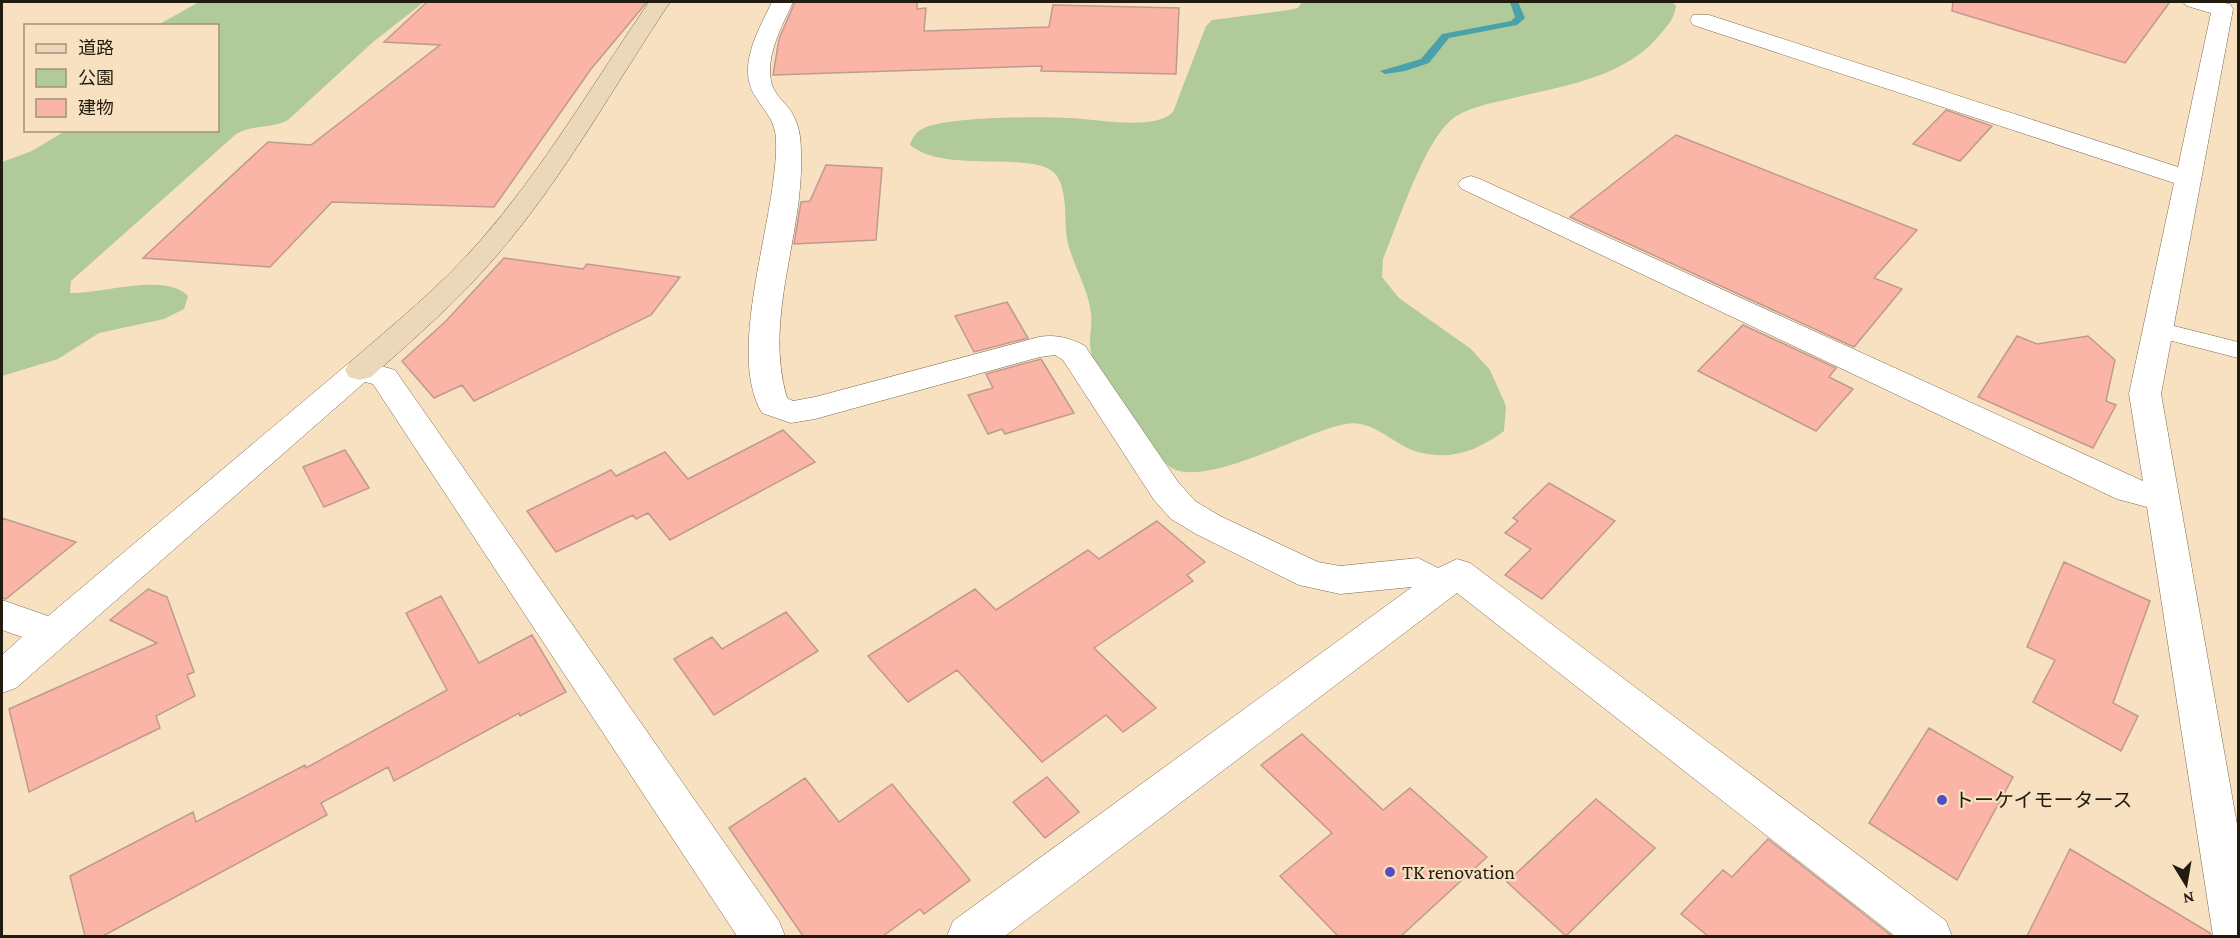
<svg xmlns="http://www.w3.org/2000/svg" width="2240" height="938" font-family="'Crimson Pro','Noto Sans JP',serif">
  <rect width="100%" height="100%" fill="#f7e1c1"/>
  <!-- green -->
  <path fill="#b1ca9a" d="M199,2H424L373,42L288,120C272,129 251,124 235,135L71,281L70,293C102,294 166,272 188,296L184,309L164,319L99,333L58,359L2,376V162L32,151L65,131L218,130V26L158,25Z
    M1302,2H1672L1676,6C1674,20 1667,26 1658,37C1620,81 1554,87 1501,101C1486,104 1462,110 1450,121C1423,145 1398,223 1383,259L1382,277L1399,298L1471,349L1490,370L1506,406L1504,431C1477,451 1449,462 1415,451C1391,443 1373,419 1345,424C1304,432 1206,488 1172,468C1152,456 1109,384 1094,362C1086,341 1093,331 1091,313C1088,287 1072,264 1067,239C1064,219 1068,194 1057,176C1054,171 1044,166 1038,165C999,157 940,169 910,145C913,136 916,132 924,128C947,117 1041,116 1070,118C1095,119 1155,131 1173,112L1206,26L1212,20L1289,10L1298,8Z"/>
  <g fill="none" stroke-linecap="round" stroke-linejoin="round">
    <!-- stream -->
    <path fill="#4ba1aa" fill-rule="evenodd" d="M1510,2H1518L1525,18L1517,25L1449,38L1429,63L1405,71L1385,74L1380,71L1421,59L1442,34L1511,21L1515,17Z"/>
  </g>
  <!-- building -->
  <path fill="#fab5a6" stroke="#c09990" stroke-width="1.5" d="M427,2H647L591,69L494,207L332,202L270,267L143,258L268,142L311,145L440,45L384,42Z
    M795,2H917V9L926,8L924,31L1049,27L1053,5L1179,8L1176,74L1041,71L1042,66L773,75L779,39Z
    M1953,2H2170L2125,63L1952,11Z
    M1946,110L1992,126L1960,161L1913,144Z
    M1676,135L1917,230L1874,278L1902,289L1854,347L1570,217Z
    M826,165L882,168L876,240L794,244L801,202L810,201Z
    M504,258L583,269L587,264L680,277L651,315L474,401L462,385L434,398L402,361L446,321Z
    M1007,302L1028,338L974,352L955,316Z
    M1743,325L1836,368L1829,377L1853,389L1816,431L1698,371Z
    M2017,336L2037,344L2088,336L2115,360L2106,401L2116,405L2093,448L1978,397Z
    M1041,359L1074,413L1005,434L1002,429L988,434L968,395L993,388L986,374Z
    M783,430L815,462L670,540L648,513L636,519L633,515L556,552L527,511L611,470L616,476L665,452L688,479Z
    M345,450L369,488L324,507L303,467Z
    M1549,483L1615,521L1542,599L1505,575L1531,549L1505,533L1518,521L1513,518Z
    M2,518L76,542L6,599L2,598Z
    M1157,521L1205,562L1187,575L1193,581L1094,648L1156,708L1123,732L1106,715L1042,762L957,670L908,702L868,656L975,589L996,610L1088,550L1099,559Z
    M2064,562L2150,601L2113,703L2138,716L2121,751L2033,702L2055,660L2027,647Z
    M148,589L167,597L194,672L187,675L195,696L156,716L160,728L29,792L9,709L157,643L110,620Z
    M441,596L479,663L532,635L566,692L520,716L519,713L394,781L388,767L321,803L327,815L103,936H85L70,876L193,812L196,822L305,765L306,768L447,690L406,613Z
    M786,612L818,651L714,715L674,659L712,637L722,649Z
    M1929,728L2013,777L1957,880L1869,823Z
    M1302,734L1383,810L1410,788L1487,857L1401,936H1338L1280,876L1332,833L1261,765Z
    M1047,777L1079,812L1045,838L1013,802Z
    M805,778L839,822L892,784L970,880L924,914L920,909L883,936H803L729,828Z
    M1596,799L1655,848L1566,936L1507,882Z
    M1768,839L1892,936H1708L1681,914L1723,870L1732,877Z
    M2070,849L2210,933L2211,936H2027Z"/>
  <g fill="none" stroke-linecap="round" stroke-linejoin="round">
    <defs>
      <path id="lane" d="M2158,322L2238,342V358L2149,335L2146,330L2149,325Z"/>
      <path id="street" d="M772,2H793C782,26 764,58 772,85C775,94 782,100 788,107C799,122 801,136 801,154C804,236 763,317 787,398L793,401L815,397L1039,337C1055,334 1071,338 1085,346L1178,482L1195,501L1220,516L1318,562L1340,566L1418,558L1438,568L1457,559L1470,563L1946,921L1952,936H1895L1457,593L1005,936H947L953,921L1412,587L1340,594L1299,585L1196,534L1171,519L1154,500L1063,360L1055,355L1040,357L815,419L791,423L762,413C724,350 779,214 776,139C775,121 766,113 757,99C735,69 758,31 772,2Z
        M2183,2H2218L2230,4L2233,9L2161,394L2238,830V936H2213L2147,507L2117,499L1462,189L1458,184L1462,179L1471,176L1480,179L2143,481L2129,394L2174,183L1693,25L1690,20L1693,15H1709L2178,167L2211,13L2187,6Z
        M360,360L395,370L779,921L785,936H737L373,384L365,382L16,688L2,693V655L22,637L2,630V600L48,616L349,363Z"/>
      <path id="secondary" d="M649,2H670C614,86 564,177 498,254C460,299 415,338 371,377L360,380L349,377L345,370L349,363C394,324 441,286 480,241C544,168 594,82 649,2Z"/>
    </defs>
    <!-- lane casing -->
    <use href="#lane" stroke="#7e6a4e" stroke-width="1"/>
    <!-- street casing -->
    <use href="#street" stroke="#7e6a4e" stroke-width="1"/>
    <!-- secondary casing -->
    <use href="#secondary" stroke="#7e6a4e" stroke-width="1"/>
    <!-- lane -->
    <use href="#lane" fill="#fff" fill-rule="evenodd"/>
    <!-- street -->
    <use href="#street" fill="#fff" fill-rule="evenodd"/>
    <!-- secondary -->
    <use href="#secondary" fill="#ebd8bb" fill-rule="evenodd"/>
  </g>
  <!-- markers -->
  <g fill="#524fc6" stroke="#f7e1c1" stroke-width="2">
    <circle cx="1942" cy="800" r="6"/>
    <circle cx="1390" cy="872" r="6"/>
  </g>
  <g text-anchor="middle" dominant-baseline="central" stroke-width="4.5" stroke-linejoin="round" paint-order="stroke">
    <!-- near-poi labels -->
    <g font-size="20" fill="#221b0f" stroke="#f7e1c1" text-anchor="start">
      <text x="1954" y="800">トーケイモータース</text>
      <text x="1402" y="872">TK renovation</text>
    </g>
  </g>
  <!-- border -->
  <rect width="2240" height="938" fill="none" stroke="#221b0f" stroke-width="6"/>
  <!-- legend -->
  <rect x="24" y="24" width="195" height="108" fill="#f7e1c1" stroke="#a2927a" stroke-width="1.5"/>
  <rect x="36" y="44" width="30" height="9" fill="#ebd8bb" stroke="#a2927a" stroke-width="1.5"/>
  <text x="78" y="54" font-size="18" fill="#221b0f">道路</text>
  <rect x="36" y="69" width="30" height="18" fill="#b1ca9a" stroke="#a2927a" stroke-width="1.5"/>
  <text x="78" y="84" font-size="18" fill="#221b0f">公園</text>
  <rect x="36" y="99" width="30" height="18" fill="#fab5a6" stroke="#a2927a" stroke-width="1.5"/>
  <text x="78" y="114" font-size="18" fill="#221b0f">建物</text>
  <!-- north arrow -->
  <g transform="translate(2186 884) rotate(169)" stroke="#f7e1c1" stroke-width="4.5" paint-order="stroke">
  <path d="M0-4.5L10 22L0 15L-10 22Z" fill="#221b0f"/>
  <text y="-9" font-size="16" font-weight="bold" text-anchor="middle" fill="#221b0f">N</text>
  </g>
</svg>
